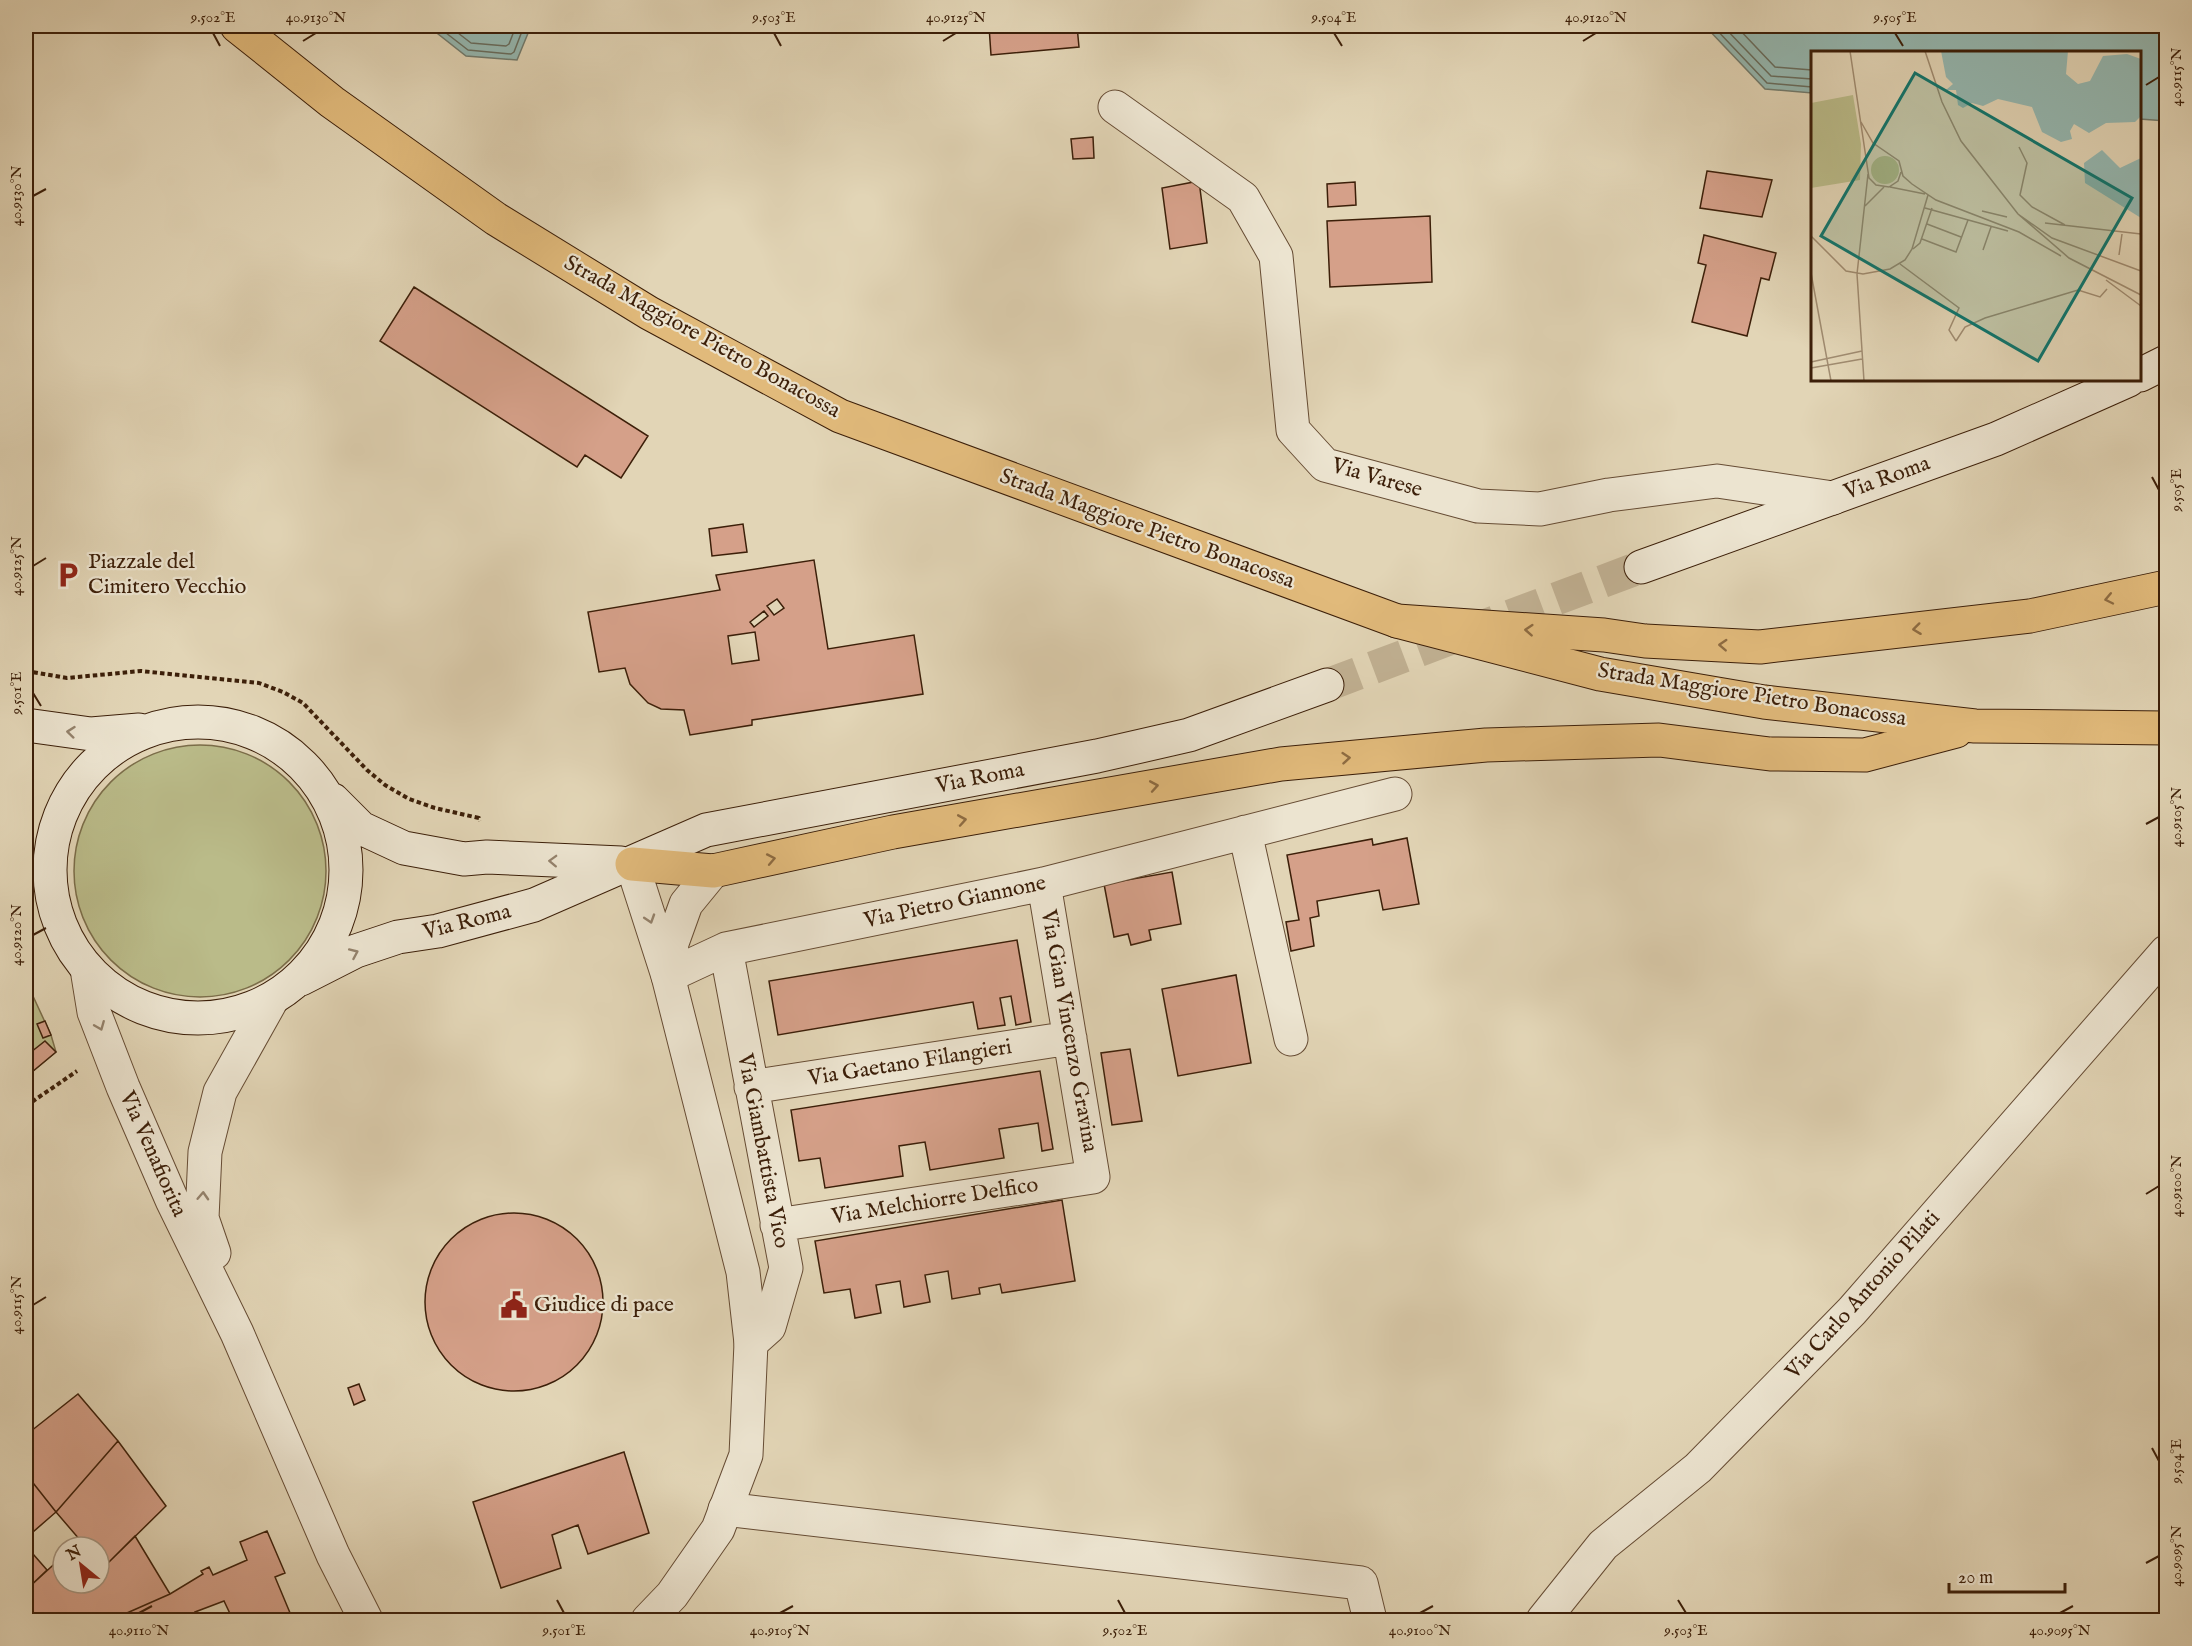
<svg xmlns="http://www.w3.org/2000/svg" width="2192" height="1646" font-family="'IM FELL English',serif">
  <rect width="100%" height="100%" fill="#e2d5b6"/>
  <filter id="stains"><feTurbulence type="fractalNoise" baseFrequency=".00333" numOctaves="4"/><feColorMatrix values="0 0 0 0 .2 0 0 0 0 .09 0 0 0 0 .02 0 0 0 .5 -.17"/></filter>
  <radialGradient id="worn" r=".72"><stop offset=".6" stop-color="#630" stop-opacity="0"/><stop offset="1" stop-color="#630" stop-opacity=".3"/></radialGradient>
  <!-- green -->
  <path fill="#babb89" stroke="#7b6d49" stroke-width="1.5" d="M74 871a126 126 0 1 1 252 0a126 126 0 1 1-252 0Z
    M26,981L51,1035L56,1052L26,1077Z"/>
  <!-- water -->
  <path fill="#95b8b1" stroke="#717b6e" stroke-width="1.5" d="M428,26H531L517,60L466,56Z
    M1705,26H2166V121L2140,119V52H1812V93L1765,89Z"/>
  <g fill="none" stroke-linecap="round" stroke-linejoin="round">
    <!-- shore -->
    <path stroke="#686c5d" stroke-width="1.5" d="M437,26L468,50L511,54L514,52L524,26
      M449,26L471,43L506,46L509,44L516,26
      M1713,26L1767,83L1812,87
      M1723,26L1771,76L1812,79
      M1736,26L1775,67L1812,70"/>
  </g>
  <!-- building -->
  <path fill="#d5a089" stroke="#3c1f09" stroke-width="1.5" fill-rule="evenodd" d="M989,26H1077L1079,47L991,55Z
    M1093,137L1094,158L1073,159L1071,139Z
    M1707,171L1772,180L1762,217L1700,208Z
    M1199,181L1207,243L1170,249L1162,188Z
    M1355,182L1356,205L1328,207L1327,184Z
    M1430,216L1432,282L1330,287L1327,221Z
    M1704,235L1776,253L1769,280L1761,278L1747,336L1692,322L1706,265L1698,263Z
    M414,287L648,436L621,478L585,455L577,467L380,341Z
    M743,524L747,552L712,556L709,529Z
    M814,560L828,649L914,635L923,694L752,720V725L690,735L684,710L661,709L648,703L630,684L625,668L599,672L588,612L720,590L716,575ZM777,599L784,608L774,615L767,606ZM764,611L768,616L754,627L750,622ZM755,632L759,660L732,664L728,636Z
    M1407,838L1419,904L1383,910L1379,890L1317,901L1319,916L1310,918L1314,946L1291,951L1286,922L1299,920L1287,855L1372,839L1373,845Z
    M1172,872L1181,924L1149,930L1151,940L1131,945L1128,934L1114,937L1104,884Z
    M1017,940L1031,1022L1016,1025L1011,996L1000,998L1005,1025L978,1029L973,1002L778,1035L769,981Z
    M1236,975L1251,1063L1178,1076L1162,989Z
    M26,983L32,995L26,997Z
    M45,1021L51,1035L43,1038L37,1024Z
    M45,1041L56,1052L26,1077V1056Z
    M1130,1049L1142,1121L1112,1125L1101,1053Z
    M1040,1071L1053,1149L1042,1151L1038,1123L999,1129L1004,1158L930,1170L925,1142L899,1146L903,1176L825,1188L820,1158L799,1161L791,1110Z
    M1062,1200L1075,1281L1002,1293L1000,1284L979,1288L980,1294L952,1299L948,1271L925,1275L930,1302L904,1307L900,1281L876,1285L881,1313L855,1318L850,1289L824,1293L815,1241Z
    M425 1302a89 89 0 1 1 178 0a89 89 0 1 1-178 0Z
    M359,1384L365,1400L354,1405L348,1388Z
    M78,1394L118,1441L56,1512L26,1474V1435Z
    M118,1441L166,1506L104,1567L99,1561V1547H86L56,1512Z
    M624,1452L649,1533L588,1554L578,1525L552,1535L561,1568L501,1588L473,1502Z
    M26,1474L56,1512L26,1538Z
    M267,1531L285,1573L275,1577L293,1620H233L224,1601L195,1612L199,1620H111L170,1594L203,1574L201,1571L209,1567L213,1575L247,1560L240,1542Z
    M135,1536L170,1594L111,1620H35L26,1611V1590L63,1556V1583H99V1561L104,1567Z
    M81,1540L86,1547H73Z
    M26,1546L47,1570L26,1590Z
    M26,1611L35,1620H26Z"/>
  <g fill="none" stroke-linecap="round" stroke-linejoin="round">
    <!-- secondary-tunnel -->
    <path stroke="#c1b193" stroke-width="33" stroke-dasharray="33 16" stroke-linecap="butt" d="M1327,685L1641,567"/>
    <defs>
      <path id="minor" d="M1115,107L1243,198L1276,256L1293,430L1325,465L1478,506L1540,509L1609,495L1717,481L1833,498
        M1245,832L1291,1039
        M726,949L786,1268L769,1327L751,1343
        M668,976L726,949L1044,884L1395,794
        M751,1087L1070,1038
        M777,1225L1093,1177L1044,884
        M725,1509L1361,1583L1370,1620
        M1543,1620L1603,1545L1698,1468L1852,1311L2166,952"/>
      <path id="tertiary" d="M632,864L668,976L743,1272L751,1343L746,1455L718,1529L672,1595L648,1620
        M87,969L94,1012L123,1087L172,1200L237,1333L333,1555L366,1620
        M669,972L672,943L686,904L713,871
        M214,1253L202,1218L205,1152L220,1092L271,1001"/>
      <path id="secondary" d="M2140,375L2166,362
        M1641,567L1996,439L2129,380
        M50 870a148 148 0 1 1 296 0a148 148 0 1 1-296 0Z
        M26,725L91,734L139,730
        M333,800L361,828L404,848L464,859L487,857L621,863
        M301,979L356,951L398,937L438,931L534,905L706,830L1097,756L1189,735L1327,685"/>
      <path id="primary" d="M237,26L332,102L496,219L649,313L840,416L1397,621L1600,674L1764,702L1975,726L2166,728
        M632,864L713,871L893,832L1281,764L1486,745L1659,740L1770,754L1865,755L1956,731"/>
      <path id="trunk" d="M1397,621L1604,635L1645,641L1760,647L2030,616L2166,587"/>
    </defs>
    <!-- minor casing -->
    <use href="#minor" stroke="#664c34" stroke-width="35"/>
    <!-- tertiary casing -->
    <use href="#tertiary" stroke="#664c34" stroke-width="35"/>
    <!-- secondary casing -->
    <use href="#secondary" stroke="#3c1f09" stroke-width="35"/>
    <!-- primary casing -->
    <use href="#primary" stroke="#3c1f09" stroke-width="35"/>
    <!-- trunk casing -->
    <use href="#trunk" stroke="#3c1f09" stroke-width="35"/>
    <!-- path -->
    <path stroke="#3c1f09" stroke-width="4" stroke-dasharray="4.5 3" stroke-linecap="butt" d="M26,671L67,678L141,671L259,683L283,692L303,703L367,770L385,785L409,799L435,808L479,818L480,821
      M26,1106L77,1071"/>
    <!-- minor -->
    <use href="#minor" stroke="#ece4d0" stroke-width="33"/>
    <!-- tertiary -->
    <use href="#tertiary" stroke="#ece4d0" stroke-width="33"/>
    <!-- secondary -->
    <use href="#secondary" stroke="#ece4d0" stroke-width="33"/>
    <!-- primary -->
    <use href="#primary" stroke="#e1ba7b" stroke-width="33"/>
    <!-- trunk -->
    <use href="#trunk" stroke="#e1ba7b" stroke-width="33"/>
  </g>
  <!-- one-way arrows -->
  <defs><path id="oneway-chevron" d="M-2-3.5L2.5 0L-2 3.5" fill="none" stroke-width="1.6" stroke-linecap="round" stroke-linejoin="round" transform="scale(1.5)"/></defs>
  <g stroke="#8e6c42">
    <use href="#oneway-chevron" transform="translate(2109 599) rotate(168)"/>
    <use href="#oneway-chevron" transform="translate(1917 629) rotate(173)"/>
    <use href="#oneway-chevron" transform="translate(1529 630) rotate(-176)"/>
    <use href="#oneway-chevron" transform="translate(1723 645) rotate(-177)"/>
    <use href="#oneway-chevron" transform="translate(1346 758) rotate(-5)"/>
    <use href="#oneway-chevron" transform="translate(1154 786) rotate(-10)"/>
    <use href="#oneway-chevron" transform="translate(962 820) rotate(-10)"/>
    <use href="#oneway-chevron" transform="translate(771 859) rotate(-11)"/>
  </g>
  <g stroke="#94826c">
    <use href="#oneway-chevron" transform="translate(71 732) rotate(-174)"/>
    <use href="#oneway-chevron" transform="translate(553 861) rotate(-178)"/>
    <use href="#oneway-chevron" transform="translate(650 919) rotate(72)"/>
    <use href="#oneway-chevron" transform="translate(354 953) rotate(-24)"/>
    <use href="#oneway-chevron" transform="translate(100 1026) rotate(68)"/>
    <use href="#oneway-chevron" transform="translate(203 1196) rotate(-87)"/>
  </g>
  <!-- ticks -->
  <path fill="none" stroke="#3c1f09" stroke-width="2" d="M213,33L220,46M774,33L781,46M1334,33L1342,46M1895,33L1903,46M303,41L316,33M943,41L956,33M1583,41L1596,33M2146,85L2159,77M33,196L46,189M2152,477L2159,490M33,566L46,558M33,693L41,706M2146,824L2159,817M33,935L46,928M2146,1194L2159,1186M33,1305L46,1297M2152,1448L2159,1461M2146,1563L2159,1556M557,1600L564,1613M1118,1600L1125,1613M1678,1600L1686,1613M139,1613L152,1606M780,1613L793,1606M1420,1613L1433,1606M2060,1613L2073,1606"/>
  <!-- icons -->
  <defs>
    <symbol id="parking-bare" viewBox="-9 -9 18 18"><path d="M-3.5-5.5H1a3.5 3.5 0 0 1 0 7H-1V5.5H-3.5ZM-1-3.4V-.6H.8a1.4 1.4 0 0 0 0-2.8Z" fill="#8f2418" stroke="#ece4d0" stroke-width="2.5" paint-order="stroke"/></symbol>
    <symbol id="civic-bare" viewBox="-9 -9 18 18"><path d="M-.6-6.5H3V-4.5H.6V-3L4-1V1h2V6H-6V1h2V-1L-.6-3ZM-1.2 2.5V6h2.4V2.5Z" fill="#8f2418" stroke="#ece4d0" stroke-width="2.5" paint-order="stroke"/></symbol>
  </defs>
  <g fill-rule="evenodd">
    <use href="#parking-bare" x="49" y="556" width="38" height="38"/>
    <use href="#civic-bare" x="495" y="1286" width="38" height="38"/>
  </g>
  <g text-anchor="middle" dominant-baseline="central" stroke-width="4.5" stroke-linejoin="round" paint-order="stroke">
    <!-- street labels -->
    <g font-size="22" fill="#3c1f09" stroke="#ece4d0">
      <text transform="translate(702 337) rotate(29)">Strada Maggiore Pietro Bonacossa</text>
      <text transform="translate(1377 478) rotate(16)">Via Varese</text>
      <text transform="translate(1887 478) rotate(-20)">Via Roma</text>
      <text transform="translate(1147 529) rotate(20)">Strada Maggiore Pietro Bonacossa</text>
      <text transform="translate(1752 695) rotate(9)">Strada Maggiore Pietro Bonacossa</text>
      <text transform="translate(980 778) rotate(-11)">Via Roma</text>
      <text transform="translate(955 902) rotate(-12)">Via Pietro Giannone</text>
      <text transform="translate(467 922) rotate(-14)">Via Roma</text>
      <text transform="translate(1069 1031) rotate(80)">Via Gian Vincenzo Gravina</text>
      <text transform="translate(910 1063) rotate(-9)">Via Gaetano Filangieri</text>
      <text transform="translate(763 1151) rotate(79)">Via Giambattista Vico</text>
      <text transform="translate(153 1154) rotate(66)">Via Venafiorita</text>
      <text transform="translate(935 1201) rotate(-9)">Via Melchiorre Delfico</text>
      <text transform="translate(1863 1295) rotate(-48)">Via Carlo Antonio Pilati</text>
    </g>
    <!-- poi labels -->
    <g font-size="22" fill="#3c1f09" stroke="#ece4d0" text-anchor="start">
      <text x="88" y="562">Piazzale del<tspan x="88" dy="25">Cimitero Vecchio</tspan></text>
      <text x="534" y="1305">Giudice di pace</text>
    </g>
  </g>
  <!-- overview -->
  <g transform="translate(1811 51)">
    <rect width="330" height="330" fill="#e2d5b6"/>
    <path d="M42,44L50,93L49,129L0,137V52ZM60 119a14 14 0 1 1 28 0a14 14 0 1 1-28 0Z" fill="#babb89"/>
    <path d="M130,0H257L255,23L267,33L279,30L292,5L316,3L330,8V65L324,71L295,72L278,82L263,73L259,80L261,88L250,91L231,81L221,56L187,48L172,55L161,52L152,57L147,54L145,39H135L142,33L135,26ZM291,99L309,117L330,107V167L274,132L273,112Z" fill="#95b8b1"/>
    <path fill="none" stroke="#a08c71" stroke-width="1.5" d="M39,0L58,127L65,134L78,136L87,130L90,121M114,0L131,51L150,90L207,163L258,207L330,244M50,71L62,92L88,110L92,125L101,133L125,149L208,181L250,205M208,96L216,112L209,144L221,156L254,174M79,136L114,143M54,155L73,136M114,157L197,180M171,160L196,166M207,163L241,187L330,220M234,172L330,183M116,173L150,186M0,185L35,220L52,223L79,218L94,209L101,198L117,144M111,188L145,201L157,169M102,198L109,192L121,157M172,199L180,176M308,204L311,183M89,213L148,257L138,279L145,290M0,222L20,330M295,229L330,255M145,290L154,276L174,267L267,239L289,246L296,238M0,311L51,300M0,317L51,308M53,330L46,223L57,123"/>
    <path fill="#0f766e" fill-opacity="0.15" stroke="#0f766e" stroke-width="3" d="M104,22L321,147L227,310L10,185Z"/>
    <rect width="330" height="330" fill="none" stroke="#3c1f09" stroke-width="3"/>
  </g>
  <!-- margin -->
  <rect width="2192" height="1646" fill="none" stroke="#e2d5b6" stroke-width="66"/>
  <!-- north arrow -->
  <g transform="translate(81 1565) rotate(330)"><circle r="28" fill="#ece4d0" stroke="#a69580" stroke-width="1.5"/>
  <path d="M0-4.5L10 22L0 15L-10 22Z" fill="#8f2418"/>
  <text y="-9" font-size="16" font-weight="bold" text-anchor="middle" fill="#3c1f09">N</text>
  </g>
  <!-- scale -->
  <path d="M1949 1583v9h116v-9" fill="none" stroke="#3c1f09" stroke-width="3"/>
  <text x="1958" y="1583" font-size="18" fill="#3c1f09" stroke="#ece4d0" stroke-width="4.5" paint-order="stroke">20 m</text>
  <rect x="33" y="33" width="2126" height="1580" fill="none" stroke="#3c1f09" stroke-width="2"/>
  <g font-size="15" text-anchor="middle" fill="#3c1f09">
    <text x="213" y="22">9.502°E</text>
    <text x="316" y="22">40.9130°N</text>
    <text x="774" y="22">9.503°E</text>
    <text x="956" y="22">40.9125°N</text>
    <text x="1334" y="22">9.504°E</text>
    <text x="1596" y="22">40.9120°N</text>
    <text x="1895" y="22">9.505°E</text>
    <text transform="translate(2176 77) rotate(-90)" y="5">40.9115°N</text>
    <text transform="translate(16 196) rotate(-90)" y="5">40.9130°N</text>
    <text transform="translate(2176 490) rotate(-90)" y="5">9.505°E</text>
    <text transform="translate(16 566) rotate(-90)" y="5">40.9125°N</text>
    <text transform="translate(16 693) rotate(-90)" y="5">9.501°E</text>
    <text transform="translate(2176 817) rotate(-90)" y="5">40.9105°N</text>
    <text transform="translate(16 935) rotate(-90)" y="5">40.9120°N</text>
    <text transform="translate(2176 1186) rotate(-90)" y="5">40.9100°N</text>
    <text transform="translate(16 1305) rotate(-90)" y="5">40.9115°N</text>
    <text transform="translate(2176 1461) rotate(-90)" y="5">9.504°E</text>
    <text transform="translate(2176 1556) rotate(-90)" y="5">40.9095°N</text>
    <text x="139" y="1635">40.9110°N</text>
    <text x="564" y="1635">9.501°E</text>
    <text x="780" y="1635">40.9105°N</text>
    <text x="1125" y="1635">9.502°E</text>
    <text x="1420" y="1635">40.9100°N</text>
    <text x="1686" y="1635">9.503°E</text>
    <text x="2060" y="1635">40.9095°N</text>
  </g>
  <rect width="100%" height="100%" filter="url(#stains)"/>
  <rect width="100%" height="100%" fill="url(#worn)"/>
</svg>
